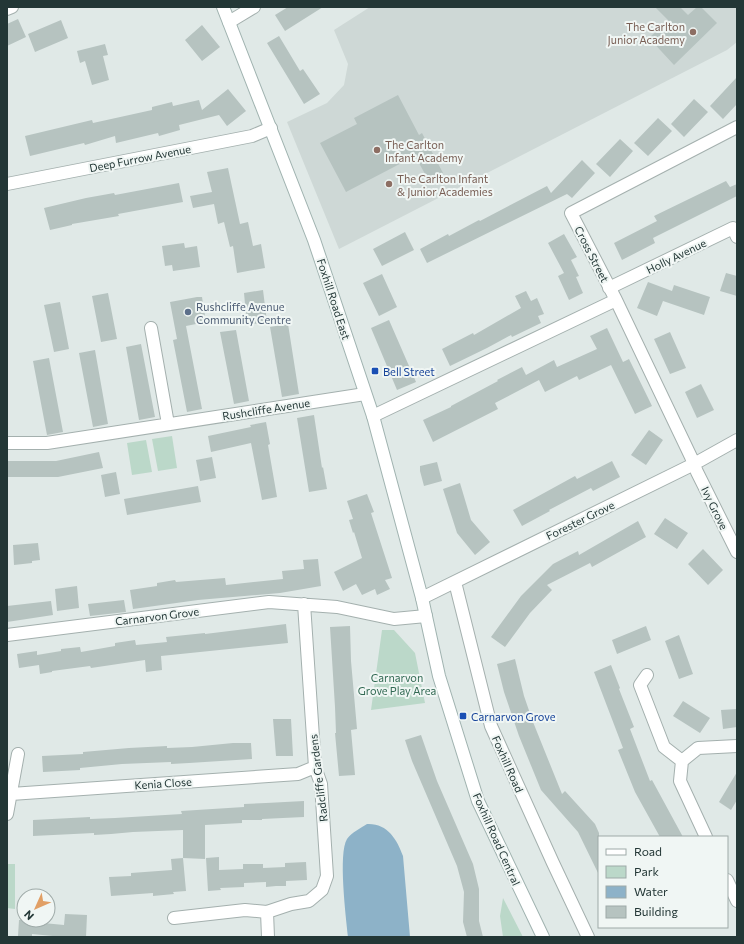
<svg xmlns="http://www.w3.org/2000/svg" width="744" height="944" font-family="Commissioner,sans-serif">
  <rect width="100%" height="100%" fill="#e0e9e7"/>
  <!-- built -->
  <path fill="#ced8d6" d="M370,7H737V42L727,50L339,249L287,122L327,103L344,85L348,64L334,30Z"/>
  <!-- green -->
  <path fill="#bbd8c9" d="M172,436L177,468L158,471L152,439Z
    M146,440L152,472L132,475L127,443Z
    M382,630H394L415,653L425,703L371,710Z
    M7,864H15V909L7,908Z
    M503,898L523,937H503L500,916Z"/>
  <!-- water -->
  <path fill="#8db2c8" d="M367,824C387,823 397,839 403,856L410,937H348C346,917 338,853 347,839C352,832 361,828 367,824Z"/>
  <!-- building -->
  <path fill="#b6c3c0" d="M288,7H323L285,31L275,15Z
    M655,7H680L688,15L697,7H701L717,23L674,65L649,38L668,20Z
    M18,19L26,37L7,46V24Z
    M61,20L68,38L35,52L28,34Z
    M202,25L220,47L202,61L185,40Z
    M279,36L300,71L303,69L320,94L304,104L267,43Z
    M105,44L108,55L103,56L109,80L92,85L85,61L80,63L77,51Z
    M737,77V104L723,119L710,106Z
    M228,89L246,111L227,126L219,115L179,125L180,130L159,136L158,133L116,143L115,136L85,145L84,143L30,156L25,136L92,120L93,123L152,110V107L172,102L173,106L199,100L202,110Z
    M398,95L419,135L422,133L443,173L429,181L415,156L346,192L320,143L357,124L354,118Z
    M694,99L708,112L684,137L671,124Z
    M658,118L672,131L648,156L634,143Z
    M620,139L633,151L610,177L596,164Z
    M582,160L595,173L572,198L567,194L427,263L420,249L448,234L449,236L479,220L480,221L547,186L551,193Z
    M228,168L240,224L248,222L253,246L261,244L265,268L237,273L233,246L230,247L224,222L218,224L214,204L193,208L190,196L212,192L207,172Z
    M726,181L730,187L737,184V196L653,238L655,243L622,260L614,243L657,221L654,216Z
    M179,183L183,202L118,214L119,216L72,224V225L50,230L44,208L86,198L114,193L115,195Z
    M405,232L414,250L382,266L373,249Z
    M564,234L577,257L571,260L579,276L576,277L583,293L569,300L558,276L564,273L548,243Z
    M184,243L185,248L197,246L200,267L173,271L172,265L165,266L162,246Z
    M726,273L737,276V296L720,291Z
    M382,274L397,307L379,316L363,283Z
    M648,282L672,291L674,285L710,297L704,315L663,301L657,316L637,308Z
    M263,290L267,322L247,325L244,293Z
    M526,291L531,301L537,298L544,314L538,316L541,323L512,337L511,335L487,348L450,366L442,349L473,333L474,335L521,308L515,296Z
    M108,293L117,339L101,342L92,296Z
    M197,297H202L206,322L186,326L202,409L187,412L173,340L177,339L170,302Z
    M60,302L69,349L54,352L44,305Z
    M389,320L416,382L397,390L371,328Z
    M288,324L299,394L282,397L270,327Z
    M607,328L623,362L629,359L652,406L635,414L611,365L579,380L577,376L545,392L539,380L495,403L498,409L433,442L423,420L451,407V406L498,381L497,380L522,367L526,375L554,360L557,367L597,349L590,336Z
    M236,330L249,401L234,404L220,332Z
    M670,332L686,368L670,374L654,339Z
    M141,344L155,417L139,420L126,347Z
    M95,350L108,424L93,427L79,353Z
    M49,358L63,432L47,435L33,361Z
    M701,384L714,410L697,418L685,392Z
    M314,415L322,468L323,467L327,489L309,492L297,418Z
    M266,422L270,444L268,445L277,497L262,500L251,443L211,452L208,436L251,427L250,425Z
    M649,430L663,440L646,465L631,455Z
    M99,452L103,468L58,477H7V461H56Z
    M212,457L216,478L200,481L196,460Z
    M612,461L620,477L593,491L591,488L549,510L550,511L522,526L513,510L575,476L577,479Z
    M437,462L442,481L424,486L420,471V466Z
    M116,472L120,494L105,497L101,475Z
    M460,483L471,520L490,542L475,555L457,533L443,489Z
    M198,486L201,502L127,515L124,499Z
    M367,494L374,512L371,513L392,578L385,580L390,589L377,595L375,589L362,595L356,584L343,591L334,572L362,558L354,532L353,533L349,520L353,519L347,501Z
    M665,518L688,533L677,549L654,534Z
    M638,521L646,537L592,567L590,563L547,585L552,590L530,613L505,647L491,637L521,596L553,564L578,551L579,555Z
    M38,543L40,560L32,561V563L14,565L13,545Z
    M703,549L723,570L708,585L688,564Z
    M318,559L321,586L280,593L198,600L133,609L130,590L157,586V583L175,580L176,582L225,578L226,585L283,579L282,571L304,569L303,560Z
    M77,586L79,608L57,611L55,589Z
    M124,600L126,612L90,616L88,604Z
    M51,601L53,615L7,622V606Z
    M286,624L288,643L161,656L162,670L146,672L145,660L91,668L90,666L52,671V672L40,674L39,665L19,668L17,654L37,651V655L61,651V649L80,647L81,652L115,646V643L135,640L136,645L167,642L166,637L205,633V634Z
    M350,626L351,661L357,729L351,730L355,775L339,776L335,733H336L335,707L330,627Z
    M646,626L651,640L617,654L612,640Z
    M679,635L693,674L679,679L665,641Z
    M515,659L524,696L533,722L562,794L565,791L595,824L599,833V875L578,832L541,790L519,736L504,692L497,664Z
    M611,665L620,688L619,689L634,727L630,729L650,781L652,780L683,837H660L635,792L618,750L623,748L594,672Z
    M683,701L710,718L700,733L673,716Z
    M737,709V727L723,729L721,710Z
    M273,719H291L293,756H276Z
    M421,735L437,781L473,864L479,889V921L483,937H467L463,922L464,892L457,866L412,761L405,740Z
    M233,743H251L252,759L189,763L171,764V762L122,764L80,768V770L43,772L42,756L83,754V752L129,748L167,746V748L192,747Z
    M737,772V800L731,810L719,802Z
    M304,801V817L262,819V820H242V823L205,825V859L183,858V830L133,832L111,834L94,835V833L33,836V820L90,817V819L115,818L182,814L181,811L244,807V804L266,803Z
    M219,857V870L243,869V864H263V868L285,867V863L306,862L307,880L286,881V886H276L266,887V882L244,883V887L220,888L221,890L208,891L206,858Z
    M183,858L186,891L173,892L174,894L153,896V893L111,896L109,877L131,876V873L172,870L171,859Z
    M65,914L87,915L86,937H63L32,934V937L18,936L19,920H33V922L64,925Z"/>
  <g fill="none" stroke-linecap="round" stroke-linejoin="round">
    <defs>
      <path id="street" d="M7,9L12,7
        M229,22L254,7
        M737,127L571,213L616,300L691,457L697,472L737,552
        M7,184L252,136L271,128
        M609,288L733,228L737,237
        M151,328L168,424
        M373,416L616,300
        M7,443H47L365,394
        M455,582L491,726L553,863L588,937
        M422,598L694,464L737,440
        M7,635L269,602L337,607L394,619L426,616
        M647,675L640,685L664,747L682,761
        M11,794L298,774L315,767
        M7,814L18,754
        M706,837L680,781L682,761L698,748L737,746
        M727,880L737,901
        M267,912L268,937
        M174,918L245,910L267,912L291,904L309,901L322,890L327,876L321,784L315,767L304,604"/>
      <path id="secondary" d="M223,7L314,240L373,416L422,598L439,676L478,801L543,937"/>
    </defs>
    <!-- street casing -->
    <use href="#street" stroke="#a4b0ae" stroke-width="14"/>
    <!-- secondary casing -->
    <use href="#secondary" stroke="#a0b3b0" stroke-width="14"/>
    <!-- street -->
    <use href="#street" stroke="#fff" stroke-width="12"/>
    <!-- secondary -->
    <use href="#secondary" stroke="#fff" stroke-width="12"/>
  </g>
  <!-- markers -->
  <g fill="#8d6e63" stroke="#f0f6f4" stroke-width="1.5">
    <circle cx="693" cy="32" r="4"/>
    <circle cx="377" cy="150" r="4"/>
    <circle cx="389" cy="184" r="4"/>
  </g>
  <circle fill="#5c6f8a" stroke="#f0f6f4" stroke-width="1.5" cx="188" cy="312" r="4"/>
  <g fill="#1a4fb4" stroke="#f0f6f4" stroke-width="1.5">
    <rect x="371" y="367" width="8" height="8" rx="2"/>
    <rect x="459" y="712" width="8" height="8" rx="2"/>
  </g>
  <g text-anchor="middle" dominant-baseline="central" stroke-width="4" stroke-linejoin="round" paint-order="stroke">
    <!-- education labels -->
    <g font-size="11" fill="#785e54" stroke="#f0f6f4" text-anchor="start">
      <text x="685" y="26" text-anchor="end">The Carlton<tspan x="685" dy="13">Junior Academy</tspan></text>
      <text x="385" y="144">The Carlton<tspan x="385" dy="13">Infant Academy</tspan></text>
      <text x="397" y="178">The Carlton Infant<tspan x="397" dy="13">&amp; Junior Academies</tspan></text>
    </g>
    <!-- street labels -->
    <g font-size="11" fill="#233736" stroke="#f0f6f4">
      <text transform="translate(140 158) rotate(-11)">Deep Furrow Avenue</text>
      <text transform="translate(592 254) rotate(63)">Cross Street</text>
      <text transform="translate(676 256) rotate(-26)">Holly Avenue</text>
      <text transform="translate(334 299) rotate(72)">Foxhill Road East</text>
      <text transform="translate(266 409) rotate(-9)">Rushcliffe Avenue</text>
      <text transform="translate(715 508) rotate(64)">Ivy Grove</text>
      <text transform="translate(580 520) rotate(-26)">Forester Grove</text>
      <text transform="translate(157 616) rotate(-7)">Carnarvon Grove</text>
      <text transform="translate(508 764) rotate(66)">Foxhill Road</text>
      <text transform="translate(318 778) rotate(-97)">Radcliffe Gardens</text>
      <text transform="translate(163 783) rotate(-4)">Kenia Close</text>
      <text transform="translate(497 839) rotate(66)">Foxhill Road Central</text>
    </g>
    <!-- service labels -->
    <g font-size="11" fill="#4e5e75" stroke="#f0f6f4" text-anchor="start">
      <text x="196" y="306">Rushcliffe Avenue<tspan x="196" dy="13">Community Centre</tspan></text>
    </g>
    <!-- transit labels -->
    <g font-size="11" fill="#164399" stroke="#f0f6f4" text-anchor="start">
      <text x="383" y="371">Bell Street</text>
      <text x="471" y="716">Carnarvon Grove</text>
    </g>
    <!-- park labels -->
    <g font-size="11" fill="#326953" stroke="#f0f6f4">
      <text x="397" y="677">Carnarvon<tspan x="397" dy="13">Grove Play Area</tspan></text>
    </g>
  </g>
  <!-- border -->
  <rect width="744" height="944" fill="none" stroke="#233736" stroke-width="16"/>
  <!-- legend -->
  <rect x="598" y="836" width="130" height="92" fill="#f0f6f4" stroke="#9eaaa8"/>
  <rect x="606" y="849" width="20" height="6" fill="#ffffff" stroke="#9eaaa8"/>
  <text x="634" y="856" font-size="12" fill="#233736">Road</text>
  <rect x="606" y="866" width="20" height="12" fill="#bbd8c9" stroke="#9eaaa8"/>
  <text x="634" y="876" font-size="12" fill="#233736">Park</text>
  <rect x="606" y="886" width="20" height="12" fill="#8db2c8" stroke="#9eaaa8"/>
  <text x="634" y="896" font-size="12" fill="#233736">Water</text>
  <rect x="606" y="906" width="20" height="12" fill="#b6c3c0" stroke="#9eaaa8"/>
  <text x="634" y="916" font-size="12" fill="#233736">Building</text>
  <!-- north arrow -->
  <g transform="translate(36 908) rotate(225)"><circle r="19" fill="#f0f6f4" stroke="#9eaaa8"/>
  <path d="M0-3L7 15L0 10L-7 15Z" fill="#e19f65"/>
  <text y="-6" font-size="11" font-weight="bold" text-anchor="middle" fill="#233736">N</text>
  </g>
</svg>
